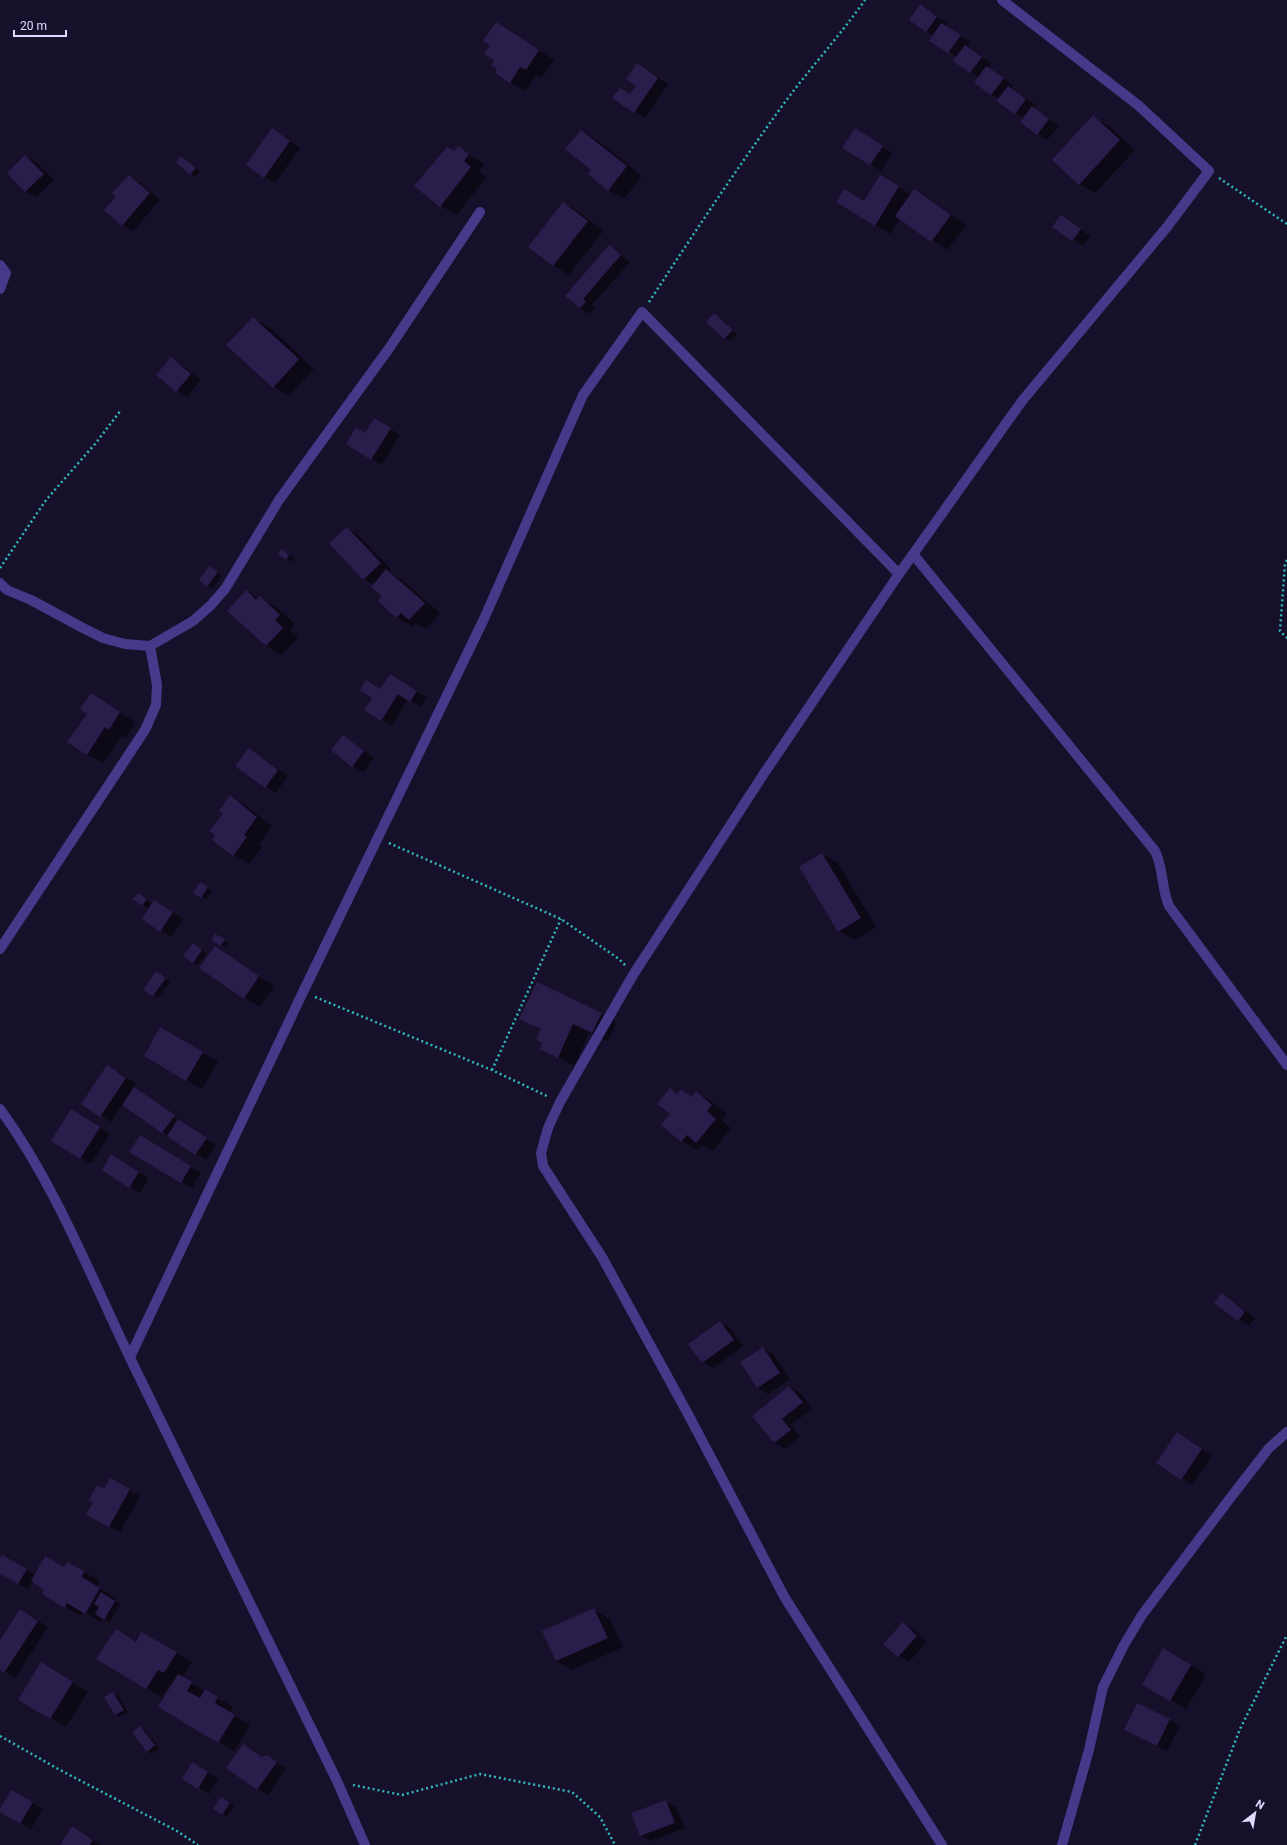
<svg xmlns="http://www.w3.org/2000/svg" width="1287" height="1845" font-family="Roboto,sans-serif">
  <rect width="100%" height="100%" fill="#17102a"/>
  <!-- shadow -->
  <path fill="#0007" d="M920,6L947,23L945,26L970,42L967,47L991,63L988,68L1013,85L1011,89L1036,105L1034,108L1059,126L1047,140L1037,134L1023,118L998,101L999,99L975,83L979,77L971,72L957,57L931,40L934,36L926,31Z
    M512,33L554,60L542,78L536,75L526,91L510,82L498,69Z
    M637,64L668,84L645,118L614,98L631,95L637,86Z
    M1093,117L1109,126L1135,150L1095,193L1079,184Z
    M272,129L300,148L275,183L264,177Z
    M582,131L597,140L642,176L624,199L608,190L593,170Z
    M866,136L892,153L881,171L844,147Z
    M458,147L484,164L479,171L486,177L457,215L441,206L416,186Z
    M26,156L36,162L54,180L36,197L26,192L8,173Z
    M182,157L200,171L195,177L191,174Z
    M129,176L139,182L160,200L133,231L123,225L105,210L117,197Z
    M896,185L911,195L915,190L966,225L947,250L900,218L891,234L875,225L864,202Z
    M564,203L579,212L603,231L569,275L554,266L529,246Z
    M1061,216L1090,236L1083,246L1053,226Z
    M610,247L630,262L592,305L595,308L590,314L580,308L566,296Z
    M719,317L737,334L730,341L707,322Z
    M253,318L269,327L314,369L289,396L274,387Z
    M172,358L201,380L187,397L157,375Z
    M375,419L400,435L382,465L347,444L366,434Z
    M347,528L357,534L391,569L388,572L401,579L440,613L426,629L415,623L412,626L396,617L383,596L374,585L364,579Z
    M282,550L294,558L291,562L286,559Z
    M214,570L222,576L213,588L208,586Z
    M246,592L276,607L295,624L290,630L298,637L282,655L266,646L229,611Z
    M400,681L427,697L421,707L408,699L392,726L366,710L381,690Z
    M92,694L135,722L126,738L122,736L103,763L87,754L89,714Z
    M344,736L374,758L363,772L353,766Z
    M249,749L288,776L276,793L266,787Z
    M231,797L246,806L272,826L259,845L262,847L249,864L234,855L224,814Z
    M822,854L838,863L876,927L855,940L839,931Z
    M200,883L212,891L206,900L194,892Z
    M143,897L153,904L165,907L183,919L171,937L143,919L153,904L151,903L148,908L134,899Z
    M216,935L229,943L226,948L213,940Z
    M198,947L207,954L198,965L185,956Z
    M215,947L274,986L260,1007L245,998Z
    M161,975L170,982L158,998L153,996Z
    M601,1013L617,1022L608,1041L589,1033L574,1066L541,1048L544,1043L542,1030L521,1018Z
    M161,1029L218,1062L202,1089L145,1056Z
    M118,1072L136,1084L133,1088L216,1145L206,1160L122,1105L111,1122L83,1104Z
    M671,1089L679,1094L682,1090L693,1097L696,1093L712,1102L727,1114L722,1121L731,1128L713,1151L702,1145L697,1150L682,1141L671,1114Z
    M81,1116L110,1134L91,1164L81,1158Z
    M140,1137L201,1173L192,1188L131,1152Z
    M122,1162L149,1178L140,1193L103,1170Z
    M1222,1295L1255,1318L1249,1326L1216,1303Z
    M720,1322L730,1328L743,1346L713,1368L702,1362Z
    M763,1348L773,1354L790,1379L768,1394L758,1388L741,1363Z
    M790,1387L800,1393L812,1409L791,1425L800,1436L785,1449L775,1443L753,1416Z
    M1178,1433L1212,1456L1192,1485L1158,1462Z
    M111,1479L140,1496L120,1532L88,1514Z
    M2,1556L35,1575L64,1568L68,1563L100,1581L97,1587L115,1598L114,1601L120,1604L109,1622L103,1618L101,1622L83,1611L81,1616L43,1594L46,1589L33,1581L28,1589L0,1573V1560Z
    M594,1610L610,1619L623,1647L572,1670L556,1661Z
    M31,1616L48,1627L15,1678L0,1669V1642Z
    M903,1624L913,1629L927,1642L909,1662L898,1656Z
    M142,1633L192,1662L182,1678L233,1707L230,1713L250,1725L234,1751L159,1707L173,1684L171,1683L162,1697L146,1688L137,1643Z
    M1164,1650L1206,1674L1186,1709L1143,1684Z
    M57,1673L88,1692L66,1727L20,1699Z
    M113,1693L118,1696L128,1712L120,1717L116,1714Z
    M1170,1720L1180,1726L1167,1751L1135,1735Z
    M140,1728L145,1730L159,1748L152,1754L147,1751Z
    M244,1745L263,1757L267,1756L286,1768L268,1795L257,1789Z
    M192,1763L218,1779L209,1794L183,1778Z
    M12,1791L43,1809L31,1829L0,1811Z
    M226,1801L234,1806L227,1817L222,1814Z
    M666,1801L676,1807L685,1828L651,1841L641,1835Z
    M73,1827L88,1836L101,1845H61Z"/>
  <!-- building -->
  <path fill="#2a1c4b" d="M920,4L937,17L926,32L909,20Z
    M496,22L539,50L526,70L520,67L510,83L495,73L497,69L491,65L494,60L484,54L490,45L483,41Z
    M941,23L961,35L948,53L929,41Z
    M965,45L982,57L970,73L953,61Z
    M637,63L658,78L634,113L612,98L620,88L630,94L636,86L626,79Z
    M986,66L1004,78L991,95L974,83Z
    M1008,86L1026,99L1015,114L996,101Z
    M1032,106L1049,119L1037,135L1020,122Z
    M1093,115L1120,140L1079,185L1052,160Z
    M272,128L290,141L264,178L246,165Z
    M855,128L883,146L870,165L842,148Z
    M581,130L627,166L608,191L588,174L591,170L565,149Z
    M458,146L469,154L464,161L471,167L440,207L414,186L447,147L454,151Z
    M25,155L44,174L25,192L7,173Z
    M181,156L196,168L190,175L176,162Z
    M129,175L150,193L122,226L104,210L116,197L112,193Z
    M880,175L899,186L875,226L836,202L844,189L864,201Z
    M914,189L951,215L931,242L895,216Z
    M563,202L588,221L553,266L528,247Z
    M1061,215L1081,229L1072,241L1052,227Z
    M609,245L621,255L583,299L586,302L580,308L565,296Z
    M714,313L733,330L724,339L706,322Z
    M253,317L299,359L273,388L226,345Z
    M171,357L191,374L176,392L156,375Z
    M374,418L391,428L371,460L346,444L356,427L365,433Z
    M347,527L381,563L363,580L329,543Z
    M281,549L289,555L286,560L278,554Z
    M209,566L218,572L207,587L199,580Z
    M386,569L425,603L409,620L401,613L396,618L378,601L382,596L371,587Z
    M246,590L256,600L260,596L280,615L275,620L283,628L266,646L227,611Z
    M390,674L417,691L410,702L398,694L381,721L364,710L372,698L360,690L366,680L380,689Z
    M91,693L120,712L109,730L105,727L87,755L67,742L87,714L80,709Z
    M343,735L364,751L352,767L331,750Z
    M249,748L278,770L265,788L235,766Z
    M230,795L257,817L244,835L247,837L233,856L212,840L215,834L209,831L223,814L219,811Z
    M822,853L861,918L838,932L799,867Z
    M200,882L208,887L201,898L193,893Z
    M138,893L147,899L142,906L133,899Z
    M154,900L173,912L160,932L142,919Z
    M215,934L225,939L221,946L211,940Z
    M193,943L202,950L193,963L183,956Z
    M215,946L259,976L244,999L199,968Z
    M156,971L166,978L153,996L143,990Z
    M537,982L602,1013L592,1033L573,1024L558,1058L540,1049L542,1043L536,1040L541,1029L519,1019Z
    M160,1027L203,1052L186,1081L144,1056Z
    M107,1065L126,1078L100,1117L81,1104Z
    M134,1087L175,1115L162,1133L122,1105Z
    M670,1088L677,1094L681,1089L692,1097L696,1091L712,1105L707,1111L716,1119L696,1143L687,1135L681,1142L661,1125L670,1114L657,1104Z
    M71,1109L100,1127L80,1159L51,1141Z
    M178,1119L207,1138L195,1155L167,1136Z
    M140,1135L191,1166L181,1183L129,1152Z
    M111,1154L139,1172L129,1188L102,1170Z
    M1222,1293L1245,1312L1238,1321L1214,1303Z
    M720,1321L734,1340L702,1363L688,1344Z
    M763,1347L780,1373L757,1388L740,1362Z
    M789,1386L803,1402L782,1419L791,1430L774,1443L752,1416Z
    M1177,1432L1202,1449L1181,1480L1156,1463Z
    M110,1478L130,1489L109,1527L86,1515L93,1502L89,1500L97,1485L104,1489Z
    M2,1555L27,1569L18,1584L0,1574V1558Z
    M45,1556L64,1567L67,1562L84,1571L82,1577L100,1588L85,1614L67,1603L65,1608L42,1594L44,1590L31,1581Z
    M101,1592L115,1601L104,1620L95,1614L99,1607L94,1604Z
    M594,1608L608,1638L556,1661L542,1631Z
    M20,1609L38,1621L4,1673L0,1670V1640Z
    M903,1622L917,1636L898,1657L883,1644Z
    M116,1629L136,1642L141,1632L177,1652L164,1673L158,1670L146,1689L96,1659Z
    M1163,1648L1191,1665L1170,1701L1142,1685Z
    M41,1662L73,1682L50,1719L18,1700Z
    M178,1674L192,1682L187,1691L200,1698L205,1689L218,1697L215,1703L235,1715L218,1743L158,1707Z
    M113,1692L124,1710L115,1715L104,1697Z
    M1137,1703L1170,1719L1157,1746L1124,1730Z
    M140,1726L155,1745L147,1752L132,1733Z
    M243,1744L262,1757L267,1755L277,1762L257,1790L226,1768Z
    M192,1762L208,1772L198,1789L182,1779Z
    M11,1790L33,1802L20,1824L0,1812V1809Z
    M221,1797L230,1803L222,1815L213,1809Z
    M666,1800L675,1823L640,1836L631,1813Z
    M72,1826L93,1840L90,1845H60Z"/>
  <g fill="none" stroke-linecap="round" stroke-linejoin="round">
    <!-- path -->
    <path stroke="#2ebabe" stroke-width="2.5" stroke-dasharray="2 3" stroke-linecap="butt" d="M1219,178L1287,224
      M649,302C694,233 739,165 788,98C813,65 841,34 865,0
      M1287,560L1285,564L1280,631L1287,638
      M0,568L46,500L95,444L121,410
      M389,843L561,919L619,959L625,965
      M315,997L492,1070L549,1097
      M492,1070L561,919
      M0,1736L60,1770L177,1831L198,1845
      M353,1785L402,1795L480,1774L572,1792L600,1817L615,1845
      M1195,1845L1240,1729L1287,1635"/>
    <!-- minor -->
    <path stroke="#453a8a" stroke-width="10" d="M0,265L6,273L0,289
      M913,554L1155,851C1164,869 1161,888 1169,906L1287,1065
      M0,583L7,590L31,600L83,628L103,638L125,644L150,646L193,621L210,606L225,589L279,500L390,347L480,212
      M0,949L145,730L156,705L157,685L150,646
      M0,1109C56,1186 90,1275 131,1360C200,1500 269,1640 337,1781L365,1845
      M130,1357L303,992L483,621L583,395L642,312L899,574
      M942,1845L785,1598L688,1414L602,1257L543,1166L541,1153L548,1128L560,1102L633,975L763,775L899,574L1022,401L1167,227L1209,171L1138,105L1002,0
      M1062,1845L1089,1750L1103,1687L1124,1645L1142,1615L1231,1497L1269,1448L1287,1432"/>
  </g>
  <!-- north arrow -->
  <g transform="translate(1255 1813) rotate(31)" stroke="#17102a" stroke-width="3" paint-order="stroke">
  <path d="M0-3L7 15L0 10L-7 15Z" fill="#e1d9ff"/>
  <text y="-6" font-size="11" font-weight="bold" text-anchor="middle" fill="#e1d9ff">N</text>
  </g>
  <!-- scale -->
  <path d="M14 30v6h52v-6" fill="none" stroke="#e1d9ff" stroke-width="2"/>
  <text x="20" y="30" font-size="12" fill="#e1d9ff" stroke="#17102a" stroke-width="3" paint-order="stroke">20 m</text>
</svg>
